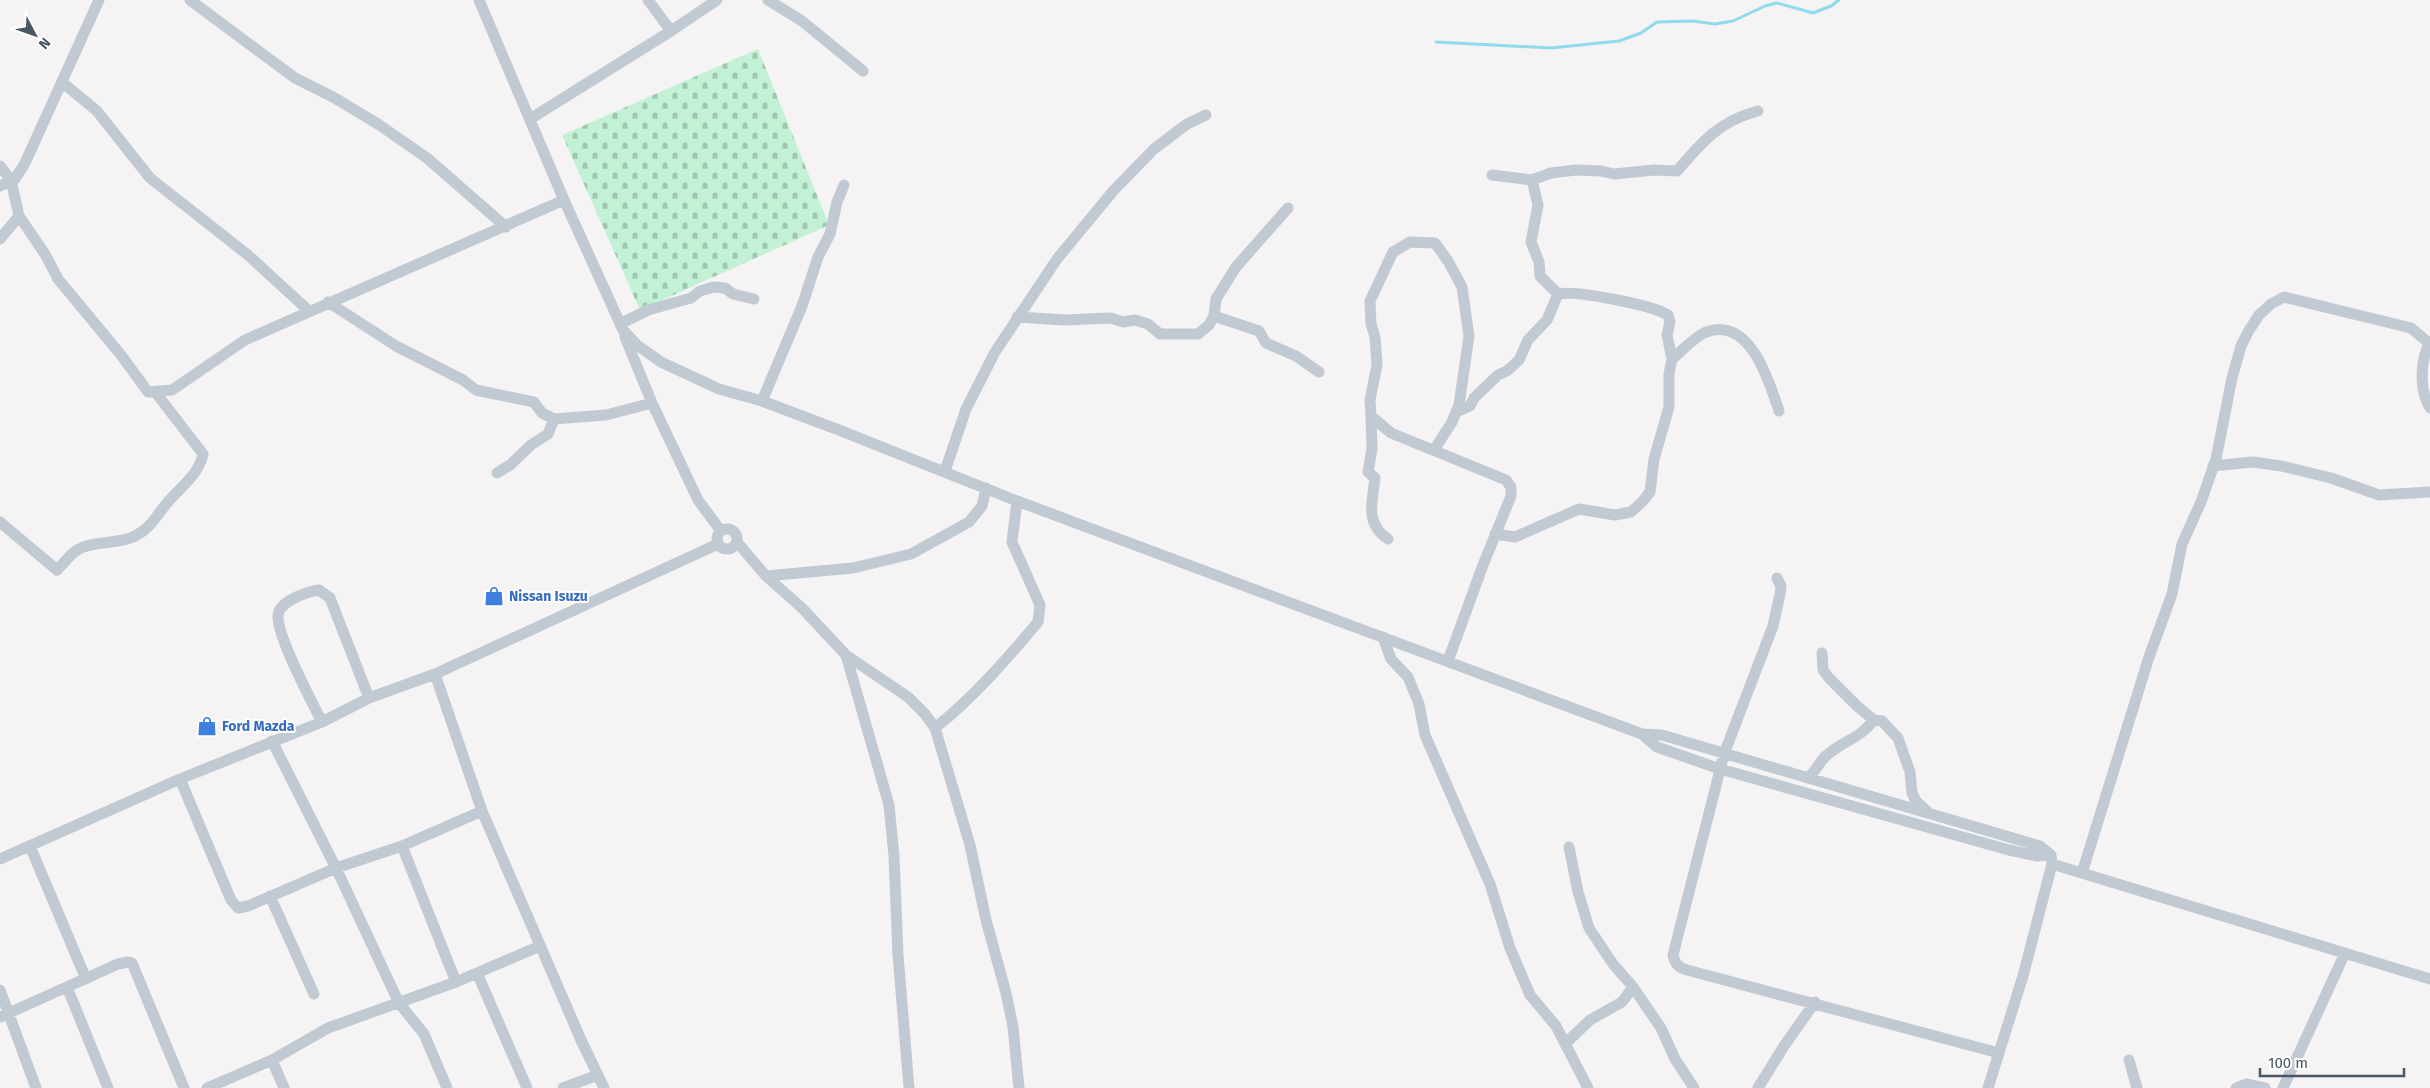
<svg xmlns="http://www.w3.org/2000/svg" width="2430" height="1088" font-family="'Fira Sans',sans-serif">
  <defs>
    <pattern id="cemetery-stones" width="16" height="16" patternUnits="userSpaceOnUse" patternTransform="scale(1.25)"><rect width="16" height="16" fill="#c3f1d5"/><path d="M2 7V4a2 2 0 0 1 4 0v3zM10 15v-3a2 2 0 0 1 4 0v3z" fill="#a0c6b0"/></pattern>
  </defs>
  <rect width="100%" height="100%" fill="#f5f3f3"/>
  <!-- cemetery -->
  <path fill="url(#cemetery-stones)" d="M758,49L829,225L640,310L562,135Z"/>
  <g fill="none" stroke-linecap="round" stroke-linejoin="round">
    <!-- stream -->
    <path stroke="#90daee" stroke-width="3" d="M1436,42L1551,48L1619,41L1641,33L1657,22L1693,21L1715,24L1733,21L1765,6L1777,3L1813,13L1831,6L1839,0"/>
    <!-- minor -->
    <path stroke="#c1cad2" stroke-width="11" d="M190,0L295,78L333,97L378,124L427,158L506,227
      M479,0L564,200L623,330L637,345L661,362L719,389L762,401L839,430L1017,501L1642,734L1662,735L2040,846L2051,855L2052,864L2430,979
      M648,0L671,31
      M768,0L802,21L863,71
      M63,83L97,111L150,178L248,255L309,311
      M530,119L671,31L717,0
      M0,166L11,180L19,216L45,254L58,279L121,355L148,392L172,390L245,340L564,200
      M1492,175L1532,180L1551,173L1575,170L1601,171L1614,174L1654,170L1677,171C1702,142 1719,121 1758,111
      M1532,180L1538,205L1531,242L1539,262L1540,276L1558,294
      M0,186L15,179L25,163L99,0
      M0,239L19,216
      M328,302L396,346L463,380L476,390L534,402L542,413L554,419L606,415L652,403
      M1214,316L1259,331L1266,343L1296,356L1319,372
      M1017,317L1064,320L1111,318L1123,322L1135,320L1148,324L1160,334H1198L1209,325L1214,316L1216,299L1236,267L1288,208
      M620,324L648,310L691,298L700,291L714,287L725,288L733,294L754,299
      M625,337L652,403L698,500L721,531
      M2430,342C2420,360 2419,390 2430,408
      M1672,359C1682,351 1694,337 1706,332C1750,316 1769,381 1779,411
      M762,401L802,306L818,257L830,234L837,202L844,185
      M1456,412L1470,406L1474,398L1498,375L1507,371L1519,360L1528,340L1547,320L1558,294C1576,290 1652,305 1668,315L1670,322L1667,335L1672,359L1669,374V407L1654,459L1650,492L1643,501L1631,512L1615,515L1579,509L1515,537L1495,534
      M1371,416L1372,449L1368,472L1375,478C1372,502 1365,524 1388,539
      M1434,450L1452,422L1459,405L1469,336L1462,287L1448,261L1435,243L1410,242L1393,252L1370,301L1371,324L1375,337L1377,365L1370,400L1371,416L1391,433L1506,480L1511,487V496L1483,565L1448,661
      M2213,466L2253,462L2281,466L2331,478L2379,495L2430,492
      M945,471L966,409L995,352L1057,259L1114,190L1154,149L1187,124L1206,115
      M497,473L510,465L531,445L548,434L554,419
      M0,522L57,570C65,563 69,554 79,549C96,540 117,545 135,536C151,528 156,516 167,503C179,488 199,475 203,454L156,393
      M717 539a10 10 0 1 1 20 0a10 10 0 1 1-20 0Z
      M737,542L766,576L802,608L846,655L908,697L925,714L935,728L970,845L986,920L1006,993L1013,1027L1019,1088
      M766,576L853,568L911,554L969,522L982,506L986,488
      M1777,578L1781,586L1780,594L1773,626L1724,754L1673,955C1675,964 1678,967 1687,970L1999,1053
      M1383,637L1391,659L1408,677L1419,704L1425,735L1490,884L1510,948L1530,995L1556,1026L1588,1088
      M1822,653L1823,670L1829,678L1857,706L1874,720L1882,721L1898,738L1910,772L1912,793L1916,801L1928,812
      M846,655L889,805L894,856L898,955L909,1088
      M435,674L482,811L581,1040L604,1088
      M322,722C312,702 276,635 278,615C280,601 306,592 319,590L330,598L369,698
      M935,728C974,697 1006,660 1038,622L1040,605L1012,542L1017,501
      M1642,734L1657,747L1720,769L2009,850L2037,856L2051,855
      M272,741L336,868L399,1003L424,1034L447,1088
      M1807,778C1815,774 1819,761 1827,755C1844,740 1858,740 1874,720
      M180,779L231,900L238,908L248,906L336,868L402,846L482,811
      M30,846L86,979
      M402,846L456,982
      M1569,847L1578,892L1589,928L1613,964L1633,987L1661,1028L1675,1059L1694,1088
      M0,859L180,779L322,722L369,698L435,674L718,544
      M2082,873L2149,657L2172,594L2182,544L2201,502L2216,459L2232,378L2241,346L2248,332L2259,315L2271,304L2284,297L2411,328L2429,343
      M270,896L314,994
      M477,973L527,1088
      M67,987L108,1088
      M0,990L36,1088
      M0,1017L118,964L128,962L132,963L184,1088
      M1565,1044L1590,1020L1622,1002L1633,987
      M272,1060L284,1088
      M2129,1060L2137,1088
      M207,1088L272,1060L328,1028L456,982L540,946
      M563,1088L598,1075
      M1758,1088L1784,1046L1815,1002
      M1988,1088L2023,976L2052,864
      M2236,1088L2246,1084L2265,1088
      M2283,1088L2345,953"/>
  </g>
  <!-- icons -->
  <defs>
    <symbol id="shop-bare" viewBox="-9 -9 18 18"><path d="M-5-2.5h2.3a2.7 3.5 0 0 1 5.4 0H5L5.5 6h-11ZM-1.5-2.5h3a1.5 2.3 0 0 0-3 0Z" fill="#3f7fe0" stroke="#fff" stroke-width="2.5" paint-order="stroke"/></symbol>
  </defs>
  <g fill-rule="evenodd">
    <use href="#shop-bare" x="480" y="582" width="28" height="28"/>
    <use href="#shop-bare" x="193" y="712" width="28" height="28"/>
  </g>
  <g text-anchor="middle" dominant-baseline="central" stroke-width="4" stroke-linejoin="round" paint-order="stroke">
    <!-- shop labels -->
    <g font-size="14" font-weight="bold" fill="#366cbe" stroke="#fff" text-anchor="start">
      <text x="509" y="596">Nissan Isuzu</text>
      <text x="222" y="726">Ford Mazda</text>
    </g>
  </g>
  <!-- north arrow -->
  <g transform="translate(35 35) rotate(131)" stroke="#ffffff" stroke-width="4" paint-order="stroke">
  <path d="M0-4L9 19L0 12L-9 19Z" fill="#4a5661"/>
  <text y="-8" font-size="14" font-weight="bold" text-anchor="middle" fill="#4a5661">N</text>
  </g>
  <!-- scale -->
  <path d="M2260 1068v8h144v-8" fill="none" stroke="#4a5661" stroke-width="2.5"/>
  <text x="2268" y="1068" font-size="15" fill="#4a5661" stroke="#ffffff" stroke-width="4" paint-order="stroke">100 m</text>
</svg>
